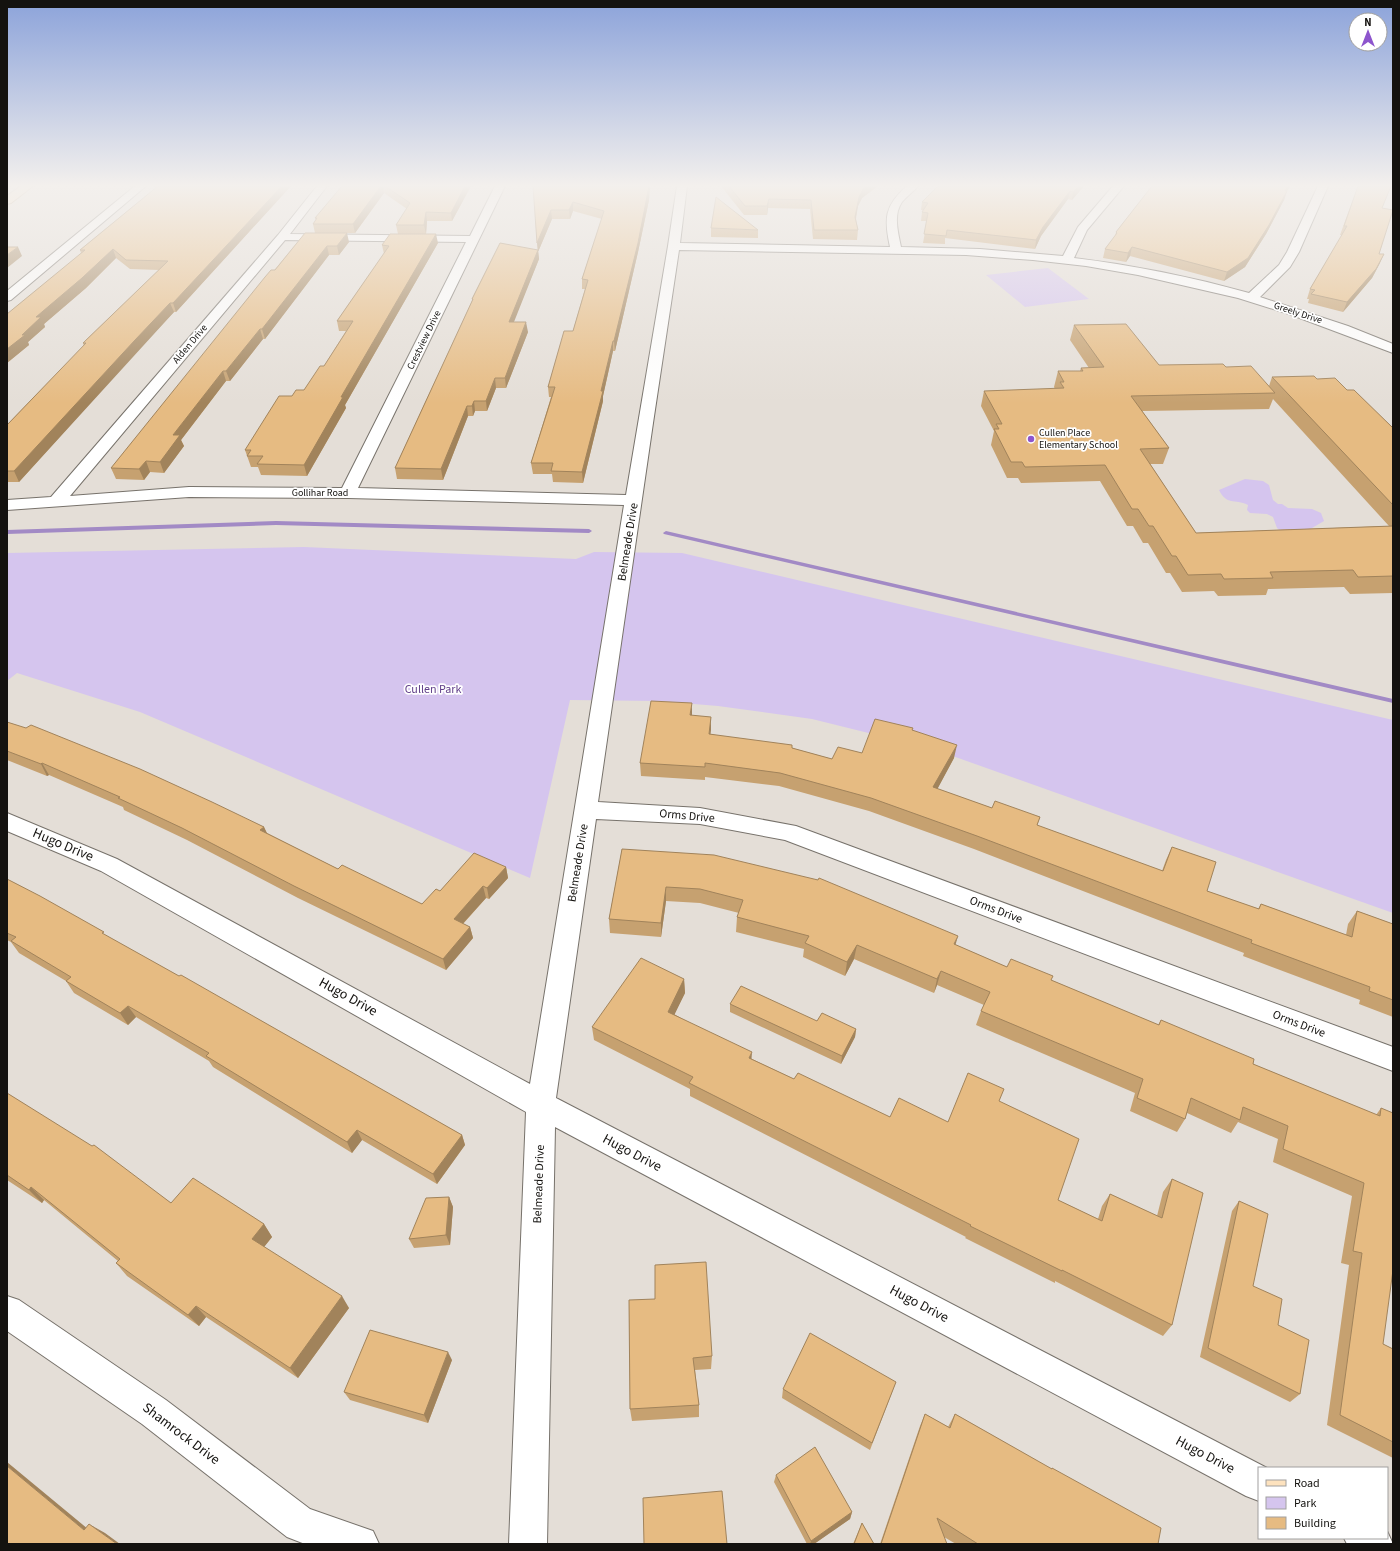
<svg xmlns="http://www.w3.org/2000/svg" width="1400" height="1551" font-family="'Source Sans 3',sans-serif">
  <rect width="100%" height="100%" fill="#e4ded7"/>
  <!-- green -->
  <path fill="#d5c5ee" d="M1048,268L1089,299L1025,307L986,275Z
    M1245,479L1263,481L1269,485L1273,500L1278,504H1282L1288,508L1312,509L1321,513L1324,521L1300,535L1281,531L1277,528L1273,517L1267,514L1250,513L1247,510L1248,505C1234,498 1227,506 1219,490Z
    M304,547L576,559L594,552L682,553L1393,720V913L933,749L812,719L718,706L658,701L570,700L530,878L140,712L17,673L7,681V553Z"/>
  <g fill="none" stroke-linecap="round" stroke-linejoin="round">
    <!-- stream -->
    <path fill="#a28ac5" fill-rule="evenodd" d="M276,521L589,529L592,531L589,533L276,525L7,534V530Z
      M666,531L1393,699V703L664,534L663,533Z"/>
    <defs>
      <path id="minor" d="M135,186H146L11,300L7,301V291Z
        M317,186H327L290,234L470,236L495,186H505L358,488L626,495L668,246L677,186H687L680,243L890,247C884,219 884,206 907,186H918C913,192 907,196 902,202C893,215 898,232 901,247L980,249L1063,256L1078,227L1113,186H1124L1087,230L1074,258C1133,265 1192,277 1249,293L1279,265L1287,252L1318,186H1328L1299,252L1290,267L1260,297L1348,326L1393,344V353L1289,314L1238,298L1138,275L1086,266L1033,260L966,255L679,250L653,423L598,802L700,808L796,826L1393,1047V1071L785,840L700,824L596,819L556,1098L1267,1468H1259V1501L1246,1496L555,1127L547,1544H509L526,1112L101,871L7,831V813L117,859L530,1084L624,505L348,498L189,497L7,510V500L51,497L278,235ZM285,240L466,242L342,488L189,487L70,496Z
        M7,1296L19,1300L166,1400L310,1509L373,1531L379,1544H305L287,1537L142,1424L7,1331Z
        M1387,1531L1393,1544H1347L1344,1538H1387Z"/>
      <path id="major" d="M21,186H33L11,203L7,204V196Z"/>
    </defs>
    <!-- minor casing -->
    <use href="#minor" stroke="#77726b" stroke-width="2"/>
    <!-- major casing -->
    <use href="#major" stroke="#ab8c64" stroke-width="2"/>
    <!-- minor -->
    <use href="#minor" fill="#fff" fill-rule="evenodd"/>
    <!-- major -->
    <use href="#major" fill="#fde2be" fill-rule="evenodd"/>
  </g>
  <!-- wall -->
  <path fill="#c6a170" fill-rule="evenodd" d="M158,186H291L176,312H174L138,350L19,482H7V425L84,346L83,343L159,270L130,269L116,258L86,288L44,324L45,327L28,342L29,345L7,363L81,253L80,250Z
    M342,186H471L452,221H427L426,234H398L396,225L407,209L384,193L355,233H315L313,224L316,220L315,218Z
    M533,186H650L649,200L638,252L615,351H613L603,396V401L583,483L553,482L552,474H533L531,463L551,397H549L548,387L573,331L585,289H582V279L602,219L573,211L570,219H552L538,252Z
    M721,186H878L862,198L858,206L856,219L858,230L857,240L813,239L810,209L768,208L767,215H744Z
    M1084,186L1072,200L1068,199L1041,236L1035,249L945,238V244L923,243L927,221H921L922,212L923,210H921L922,202Z
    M1152,186H1290L1287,191L1284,200L1266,234L1245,267L1224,281L1130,256L1126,262L1103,258L1105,249L1115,236L1116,232Z
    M1358,186L1382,208L1379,254L1380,263L1372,278L1343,312L1308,303L1309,299H1307L1310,289L1342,235H1340L1348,213Z
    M711,228L758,230V238L711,237Z
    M305,233L349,242L339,255H329L265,339H263L230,381H226L181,440L184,446L164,473L150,472L144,480L116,479L111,468Z
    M438,243L345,405L346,408L307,476L261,475L258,467H251L245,450L292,396L304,390L324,366L346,331H339L337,321L384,254L382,245Z
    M538,250L539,259L513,322L528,332L506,388H496L487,411H475L473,416H468L443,480L397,479L395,468L472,301V299Z
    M1074,325L1159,365L1226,367L1269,386L1272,377L1317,379L1347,390L1393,428V593L1350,594L1344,587L1268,589L1266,595L1218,596L1214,591L1182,592L1170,573H1166L1148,543H1143L1133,526H1127L1100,481L1021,483L1018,478H1007L991,445L994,431L981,406L984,391L1055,389L1054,387L1058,371H1080L1081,368H1089L1070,340ZM1273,399L1389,526L1196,533L1150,464H1163L1169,448L1142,411L1269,409Z
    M692,716L711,717L710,734L792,748L832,759L862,753L912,730L954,758L937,789L992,808L1040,817L1037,826L1162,871L1166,860L1172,847L1207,891L1258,909L1261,904L1346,935L1348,924L1357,911L1393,924V1017L1359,1004L1360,1000L1243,956L1244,953L974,849L869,811L779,786L705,777V780L641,776L640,763Z
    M7,722L264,827L267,833L338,869L422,904L440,891L506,867L508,878L489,899L486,898L463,924L470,927L473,938L446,970L298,898L187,840L124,810L123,807L49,775L47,776L7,760Z
    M622,849L956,945L1007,967L1051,980L1158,1025L1161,1020L1253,1064L1376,1115L1381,1108L1383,1344L1393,1349V1458L1327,1425L1349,1265L1341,1263L1352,1196L1273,1162L1278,1139L1238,1122L1231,1133L1187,1113L1185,1119L1177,1132L1130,1111L1135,1093L976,1025L981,1011L984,1005L937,985L934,993L854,959L845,976L803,957L804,949L736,932L737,917L739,913L700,903L666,901L661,937L610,933L609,919Z
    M7,879L106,936L462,1135L465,1145L437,1184L362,1140L352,1153L213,1067L209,1061L136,1017L128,1025L74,993L66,981L19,953L11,942L7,940Z
    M684,979L685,993L674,1014L752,1059L794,1079L890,1117L948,1122L999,1101L1058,1200L1098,1219L1102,1206L1110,1194L1157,1216L1163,1192L1172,1179V1325L1163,1336L1055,1281V1283L965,1238L966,1237L690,1096V1089L594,1040L592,1027Z
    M730,1004L856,1029L855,1037L841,1064L730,1012Z
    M7,1093L171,1203L264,1224L272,1237L264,1247L349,1308L298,1378L206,1317L199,1326L127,1276L116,1263L118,1261L44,1200L42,1203L7,1180Z
    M449,1197L453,1207L450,1245L414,1248L409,1239Z
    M1239,1201L1253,1286L1278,1325L1300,1394L1290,1402L1200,1357L1232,1211Z
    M629,1300L712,1356L711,1369L695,1370L699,1405V1417L632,1421L630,1409Z
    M452,1360L428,1423L350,1400L344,1392Z
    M896,1382L870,1450L782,1398L783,1389Z
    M925,1414L948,1427L955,1414L1051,1469L1052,1468L1158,1544H956L944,1537L947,1544H880L920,1426Z
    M776,1475L852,1512L850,1519L814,1544H807L774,1482Z
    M862,1523L874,1544H853Z"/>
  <!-- shaded-wall -->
  <path fill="#a1835b" d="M282,186H291L176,312L173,303Z
    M381,186H383L384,193L355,233L353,224Z
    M465,186H471L452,221L451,213Z
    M649,186H650L649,200L638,252L615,351L614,341Z
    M868,186H878L862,198L858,206L854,226L855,217L859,197L863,189Z
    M1079,186H1084L1072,200L1073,192Z
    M1288,186H1290L1283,199L1285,191Z
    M1070,191L1068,199L1041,236L1035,249L1036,240L1043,227Z
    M1287,191L1284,200L1266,234L1245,267L1224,281L1227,272Z
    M769,199L768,208L767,215V206Z
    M573,202V211L570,219L569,210Z
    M551,210L552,219L538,252L537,243Z
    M426,212L427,221L426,234L424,225Z
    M347,233L349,242L339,255L337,246Z
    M436,234L438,243L345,405L346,408L307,476L304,465L341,397Z
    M327,246L329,255L265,339L262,329Z
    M18,247L22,256L7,268V255Z
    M1132,247L1130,256L1126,262L1128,253Z
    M113,249L116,258L86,288L44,324L45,327L28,342L29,345L7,363V349L22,335L36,317Z
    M538,250L539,259L510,332L509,322Z
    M1384,254L1380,263L1372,278L1343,312L1347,302Z
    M170,303L174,312L19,482L14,471L135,340Z
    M526,322L528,332L506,388L505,378Z
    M260,329L263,339L230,381L226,371Z
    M613,341V351L603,396V401L583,483L582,472Z
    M223,371L226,381L181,440L184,446L164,473L160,462L173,435Z
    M495,378L496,388L487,411L486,401Z
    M474,401L475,411L473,416L472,406Z
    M467,406L468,416L443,480L441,469Z
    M146,461L150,472L144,480L139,469Z
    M692,703V717L690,715Z
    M711,717V730L709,747V734Z
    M957,745L954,758L931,801L933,787Z
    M42,763L49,775L47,776L41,764Z
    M264,827L269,838L260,830Z
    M506,867L508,878L489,899L487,888Z
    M483,886L486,898L457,930L454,919Z
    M666,887V901L661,937V923Z
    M470,927L473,938L446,970L443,959Z
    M958,936L954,950V944Z
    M857,945L854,959L845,976L847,962Z
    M941,971L937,985L934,993L937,979Z
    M684,979L685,993L669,1026L668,1012Z
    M128,1006L136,1017L128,1025L120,1013Z
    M856,1029L855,1037L841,1064L842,1056Z
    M752,1052L751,1065L749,1058Z
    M357,1130L362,1140L352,1153L347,1142Z
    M462,1135L465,1145L437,1184L433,1174Z
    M31,1187L44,1200L42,1203L29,1190Z
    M449,1197L453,1207L450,1245L446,1235Z
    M264,1224L272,1237L260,1252L252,1239Z
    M342,1296L349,1308L298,1378L290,1368Z
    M196,1306L206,1317L199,1326L188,1315Z
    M448,1352L452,1360L428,1423L424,1415Z
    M7,1462L100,1539L84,1530L7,1466Z
    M852,1512L850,1519L814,1544H810L811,1541Z
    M89,1524L105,1533L120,1544H117Z"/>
  <!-- building -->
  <path fill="#e6bb82" stroke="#a1835b" d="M158,186H282L173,303H170L135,340L14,471H7V425L86,343H83L168,261L126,260L113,249L82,278L36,317H41L22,335H25L7,349V314L85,250H80Z
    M342,186H381L353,224H313L317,218H315Z
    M385,186H465L451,213L426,212L424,225H396L410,203Z
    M533,186H649L638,243L614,341H613L601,391H603L582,472L551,471L553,463H531L555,387H548L564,331H573L588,280L582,279L604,211L573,202L569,210H551L537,243Z
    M729,186H868L863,189L859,197L855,217L858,230H814L811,200L769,199L767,206H745Z
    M938,186H1079L1073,192L1070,191L1043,227L1036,240L947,230L946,236L924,234L928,213L922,212L928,203L922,202Z
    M1152,186H1288L1285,191H1287L1269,225L1248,258L1227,272L1132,247L1128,253L1105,249L1117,233L1116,232Z
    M1358,186H1391L1382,208L1393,210L1379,254H1384L1376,269L1347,302L1311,294L1315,290L1310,289L1347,226H1344Z
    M716,197L758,230L711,228Z
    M305,233H347L337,246H327L262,329H260L226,371H223L173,435H180L160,462L146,461L139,469L111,468L265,277L271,270H275Z
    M390,234H436L341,397H343L304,465L257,464L263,456H247L251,450H245L279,396H292L296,390H304L320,366H324L353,321H337L389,246L382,245Z
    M500,243L538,250L509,322H526L505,378H495L486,401H474L472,406H467L441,469L395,468L473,299H472Z
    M7,247H18L7,255Z
    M1126,324L1159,365L1223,364L1226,367L1251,366L1275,393L1131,396L1169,448L1140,449L1196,533L1393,526V576L1358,577L1353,570L1270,572L1273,578L1224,579L1221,574L1188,575L1176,556H1172L1153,526H1149L1138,509H1132L1105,465L1025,467L1022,462H1011L994,429H999L996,424H1002L984,391L1064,388L1060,382H1064L1058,371H1083L1081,368L1104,367L1074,325Z
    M1314,376L1317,379L1335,378L1347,390H1354L1393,428V505L1272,377Z
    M651,701L692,703L690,715L711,717L709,734L792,745V748L832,759L838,747L862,753L875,719L913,728L912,730L957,745L933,787L992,808L995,801L1040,817L1037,825L1163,871L1172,847L1216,862L1207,891L1259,909L1261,904L1352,937L1357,911L1393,924V1000L1369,991L1370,987L1251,943L1252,940L977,836L871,798L780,773L705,763V767L640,763Z
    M7,722L26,728L31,725L140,769L212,802L264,827L260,830L338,869L342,865L422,904L436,889L440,891L474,853L506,867L487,888L483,886L454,919L470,927L443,959L294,886L182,828L118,798L120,797L42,763L41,764L7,751Z
    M622,849L714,855L818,880L819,878L958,936L954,944L1007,967L1011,959L1053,976L1051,980L1159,1025L1161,1020L1254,1059L1253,1064L1380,1116L1381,1108L1393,1113V1270L1383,1344L1393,1349V1442L1340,1415L1362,1253L1353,1251L1364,1183L1283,1149L1288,1126L1243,1107L1240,1120L1191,1098L1185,1119L1137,1098L1143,1079L981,1011L990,992L941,971L937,979L857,945L847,962L805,943L809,936L737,917L743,900L700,889L666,887L661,923L609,919Z
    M7,879L40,896L104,932L102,933L179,976L181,975L462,1135L433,1174L357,1130L347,1142L206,1056L209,1053L128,1006L120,1013L66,981L71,977L11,941L16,937L7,933Z
    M641,958L684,979L668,1012L752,1052L749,1058L794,1079L798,1073L890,1117L899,1098L948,1122L968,1073L1004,1089L999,1101L1079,1139L1058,1200L1102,1221L1110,1194L1162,1218L1172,1179L1203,1193L1172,1325L1062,1270V1271L970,1226L971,1225L689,1083L693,1077L592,1027Z
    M741,986L817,1021L822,1013L856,1029L842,1056L730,1004Z
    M7,1093L92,1146L94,1145L171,1203L193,1178L264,1224L252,1239L342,1296L290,1368L196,1306L188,1315L116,1263L120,1259L31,1187L29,1190L7,1175Z
    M449,1197L446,1235L409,1239L426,1198Z
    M1239,1201L1268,1214L1253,1286L1282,1299L1278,1325L1309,1340L1300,1394L1208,1348Z
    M706,1262L712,1356L693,1358L699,1405L630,1409L629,1300L655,1299V1265Z
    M370,1330L448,1352L424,1415L344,1392Z
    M810,1333L896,1382L872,1443L783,1389Z
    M925,1414L950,1428L955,1414L1052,1469V1468L1161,1528L1158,1544H978L937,1518L947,1544H881Z
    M815,1447L852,1512L811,1541L776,1475Z
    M7,1466L84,1530L89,1524L117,1544H7Z
    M722,1491L727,1544H644L643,1498Z
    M862,1523L874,1544H854Z"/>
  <!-- sky -->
  <linearGradient id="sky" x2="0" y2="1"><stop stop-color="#8ca3da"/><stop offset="0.46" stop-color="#f3f0ed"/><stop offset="1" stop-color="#f3f0ed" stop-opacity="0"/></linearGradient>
  <rect width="1400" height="403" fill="url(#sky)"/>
  <!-- markers -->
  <circle fill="#8d55cd" stroke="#fff" stroke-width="1.5" cx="1031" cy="439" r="4"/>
  <g text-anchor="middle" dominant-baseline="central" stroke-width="3.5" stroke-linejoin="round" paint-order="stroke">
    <!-- far-street labels -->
    <g font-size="10" fill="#14120f" stroke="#fff">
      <text transform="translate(1298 313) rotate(18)">Greely Drive</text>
      <text transform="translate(424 340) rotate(-64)">Crestview Drive</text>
      <text transform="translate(190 344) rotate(-50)">Alden Drive</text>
      <text x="320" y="493">Gollihar Road</text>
    </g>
    <!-- far-poi labels -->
    <g font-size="10" fill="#14120f" stroke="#fff" text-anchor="start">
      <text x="1039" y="433">Cullen Place<tspan x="1039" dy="12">Elementary School</tspan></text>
    </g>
    <!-- street labels -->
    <g font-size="12" fill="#14120f" stroke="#fff">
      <text transform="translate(628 542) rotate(-81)">Belmeade Drive</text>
      <text transform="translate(687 816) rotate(5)">Orms Drive</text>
      <text transform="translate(578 863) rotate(-81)">Belmeade Drive</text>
      <text transform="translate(996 910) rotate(21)">Orms Drive</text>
      <text transform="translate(1299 1024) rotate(21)">Orms Drive</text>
      <text transform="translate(539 1184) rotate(-88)">Belmeade Drive</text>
    </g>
    <!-- park labels -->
    <g font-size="12" fill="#62418a" stroke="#fff">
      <text x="433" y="689">Cullen Park</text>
    </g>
    <!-- near-street labels -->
    <g font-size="14" fill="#14120f" stroke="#fff">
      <text transform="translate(63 845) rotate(23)">Hugo Drive</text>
      <text transform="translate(348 997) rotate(29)">Hugo Drive</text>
      <text transform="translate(632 1153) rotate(28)">Hugo Drive</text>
      <text transform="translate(919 1304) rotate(28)">Hugo Drive</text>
      <text transform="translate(181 1434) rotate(37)">Shamrock Drive</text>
      <text transform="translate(1205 1455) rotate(28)">Hugo Drive</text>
    </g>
  </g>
  <!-- border -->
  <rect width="1400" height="1551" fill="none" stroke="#14120f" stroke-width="16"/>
  <!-- legend -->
  <rect x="1258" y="1467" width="130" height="72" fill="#ffffff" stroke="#a1a09f"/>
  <rect x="1266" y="1480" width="20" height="6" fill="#fde2be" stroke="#a1a09f"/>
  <text x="1294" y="1487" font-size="12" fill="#14120f">Road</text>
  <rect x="1266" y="1497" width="20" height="12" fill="#d5c5ee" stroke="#a1a09f"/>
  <text x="1294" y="1507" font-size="12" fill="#14120f">Park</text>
  <rect x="1266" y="1517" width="20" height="12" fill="#e6bb82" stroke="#a1a09f"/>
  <text x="1294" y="1527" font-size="12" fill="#14120f">Building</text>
  <!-- north arrow -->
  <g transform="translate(1368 32)"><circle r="19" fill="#ffffff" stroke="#a1a09f"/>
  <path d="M0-3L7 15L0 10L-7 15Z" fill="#8d55cd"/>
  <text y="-6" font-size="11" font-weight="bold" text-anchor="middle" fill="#14120f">N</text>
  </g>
</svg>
